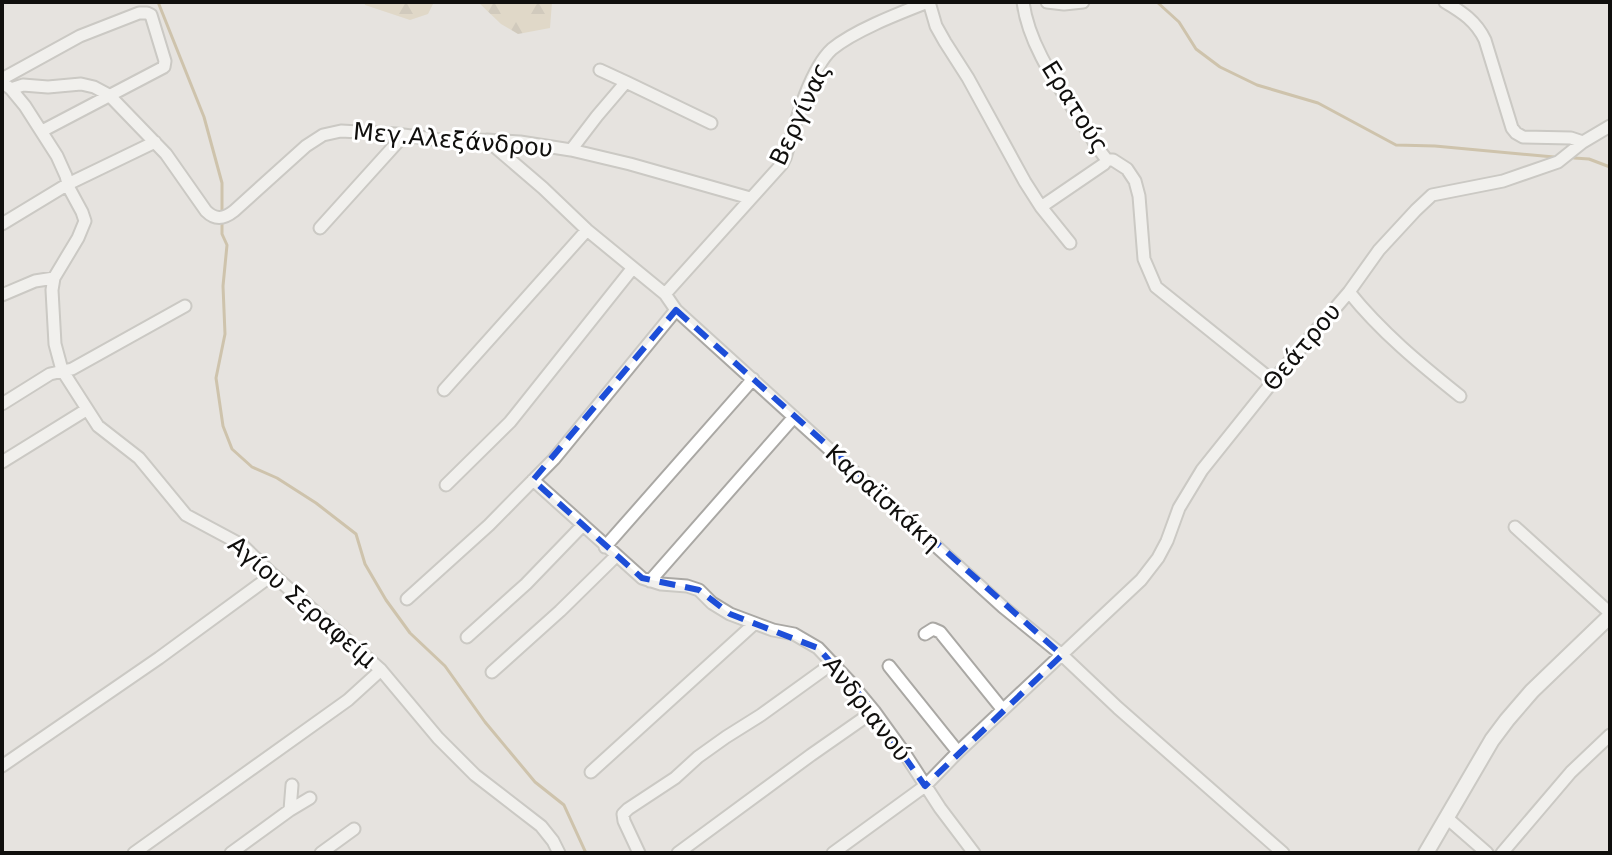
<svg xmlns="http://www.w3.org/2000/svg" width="1612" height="855" font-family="'DejaVu Sans',sans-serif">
  <defs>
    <pattern id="forest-firs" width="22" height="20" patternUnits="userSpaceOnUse" patternTransform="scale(2)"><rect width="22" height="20" fill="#d9caae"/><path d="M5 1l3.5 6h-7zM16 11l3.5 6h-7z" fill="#b9ac94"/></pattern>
  </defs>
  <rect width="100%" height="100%" fill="#e6e3df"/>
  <!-- forest -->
  <path fill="url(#forest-firs)" d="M364,2H434L428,14L410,20L365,5Z
    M478,2H552L550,28L518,34L501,24Z"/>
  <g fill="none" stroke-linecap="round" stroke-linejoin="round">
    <!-- stream -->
    <path stroke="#b29b6f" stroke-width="3" d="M158,2L204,117L222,183V213
      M1157,2L1179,22L1196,49L1220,67L1257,85L1318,103L1396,145L1435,146L1554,157
      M1574,158L1589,159L1610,167
      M222,223V234L227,245L223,286L225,334L216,378L223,426L232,449L252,467L277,478L316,503L356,534L365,564L386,600L410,633L445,666L485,722L535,782L564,805L586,853"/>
    <defs>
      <path id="minor" d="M929,2L936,26L945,42L968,78L1025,182L1041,207L1104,164L1107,160
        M1023,2C1030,55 1071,101 1097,147L1107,160H1113L1127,169L1135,181L1139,196L1144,259L1156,287L1273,381
        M1047,2L1064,4L1083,2
        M1445,2C1462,12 1476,21 1485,40L1512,128L1516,133L1523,137L1571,138L1583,142
        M600,70L626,82
        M2,79L80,36L139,13H147L151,15L165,61L164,67L42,131
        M2,82L11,89L23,85L48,87L81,84L94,87L109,95L166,154L206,211C215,220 224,219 234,211L306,146L323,135L341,131L396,134L448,141L487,140L520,142L571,150L630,164L750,198
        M11,89L25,106L57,156L66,176L69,188L82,212L85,221L78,238L54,278L52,290L55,344L62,370L98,426L139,458L186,515L242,545L271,573L381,670L438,738L475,775L541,826L553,841L559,853
        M487,140L543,188L587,230L665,294L676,310L1003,607L1062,655L1118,708L1283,853
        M571,150L597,116L626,82L711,123
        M1041,207L1070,243
        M2,224L68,184L155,142
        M320,228L404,135
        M1349,292C1381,332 1420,364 1460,396
        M665,294L782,164L785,158C794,128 809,70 832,49C855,30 900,13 928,2
        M2,295L35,281L54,278
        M444,390L587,230
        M2,404L50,374L72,369L185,306
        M2,462L86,410
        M533,480L642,578L661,584L687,586L699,590L712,603L730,614L773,630L794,634L818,648L850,682L874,711L905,754L940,808L974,853
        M446,485L510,422L632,269
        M1515,527L1610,613
        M605,547L753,379
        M650,581L794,417
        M407,599L489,525L554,459L676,310
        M925,634L933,629L940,632L1003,710
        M467,637L526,584L582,526
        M889,666L958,752
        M492,672L560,611L616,556
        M2,766L159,658L264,581L271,573
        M591,772L754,624
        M290,810L292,785
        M1447,818L1487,853
        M134,853L348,700L381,670
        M231,853L290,810L310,798
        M321,853L354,829
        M639,853L624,821L623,814L628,809L675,778L698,757L726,737L761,715L833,663
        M678,853L811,755L874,711
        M833,853L925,786L958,752L1141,580L1158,558L1167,541L1179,508L1202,470L1278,375L1349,292L1379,250L1416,210L1432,195L1503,181L1558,162L1583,142L1610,126
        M1502,853L1571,772L1610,735"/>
      <path id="tertiary" d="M1426,853L1492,740L1507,720L1532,691L1610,616"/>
    </defs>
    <!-- minor casing -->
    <use href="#minor" stroke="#aaa8a4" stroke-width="15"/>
    <!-- tertiary casing -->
    <use href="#tertiary" stroke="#aaa8a4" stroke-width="18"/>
    <!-- minor -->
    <use href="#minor" stroke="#fff" stroke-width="11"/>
    <!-- tertiary -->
    <use href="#tertiary" stroke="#fff" stroke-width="14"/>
  </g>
  <!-- marked area -->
  <path d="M0 0H1612V855H0ZM676,310L1062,655L925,786L867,703L818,648L730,614L699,590L642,578L533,480Z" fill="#e6e3df" fill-opacity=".55" fill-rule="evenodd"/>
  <path fill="none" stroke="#1d4ed8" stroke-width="6" stroke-dasharray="16 10" stroke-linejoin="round" d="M676,310L1062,655L925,786L867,703L818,648L730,614L699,590L642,578L533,480Z"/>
  <g text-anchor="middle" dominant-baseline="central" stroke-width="6" stroke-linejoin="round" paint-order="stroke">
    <!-- street labels -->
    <g font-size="24" fill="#100f0d" stroke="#fff">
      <text transform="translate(1075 107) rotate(58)">Ερατούς</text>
      <text transform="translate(800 114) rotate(-65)">Βεργίνας</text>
      <text transform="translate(453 140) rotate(5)">Μεγ.Αλεξάνδρου</text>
      <text transform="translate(1302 347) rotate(-50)">Θεάτρου</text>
      <text transform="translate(883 498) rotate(42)">Καραϊσκάκη</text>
      <text transform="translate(302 602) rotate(41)">Αγίου Σεραφείμ</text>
      <text transform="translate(867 709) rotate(52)">Ανδριανού</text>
    </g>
  </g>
  <!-- border -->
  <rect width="1612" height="855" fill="none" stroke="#100f0d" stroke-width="8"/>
</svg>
